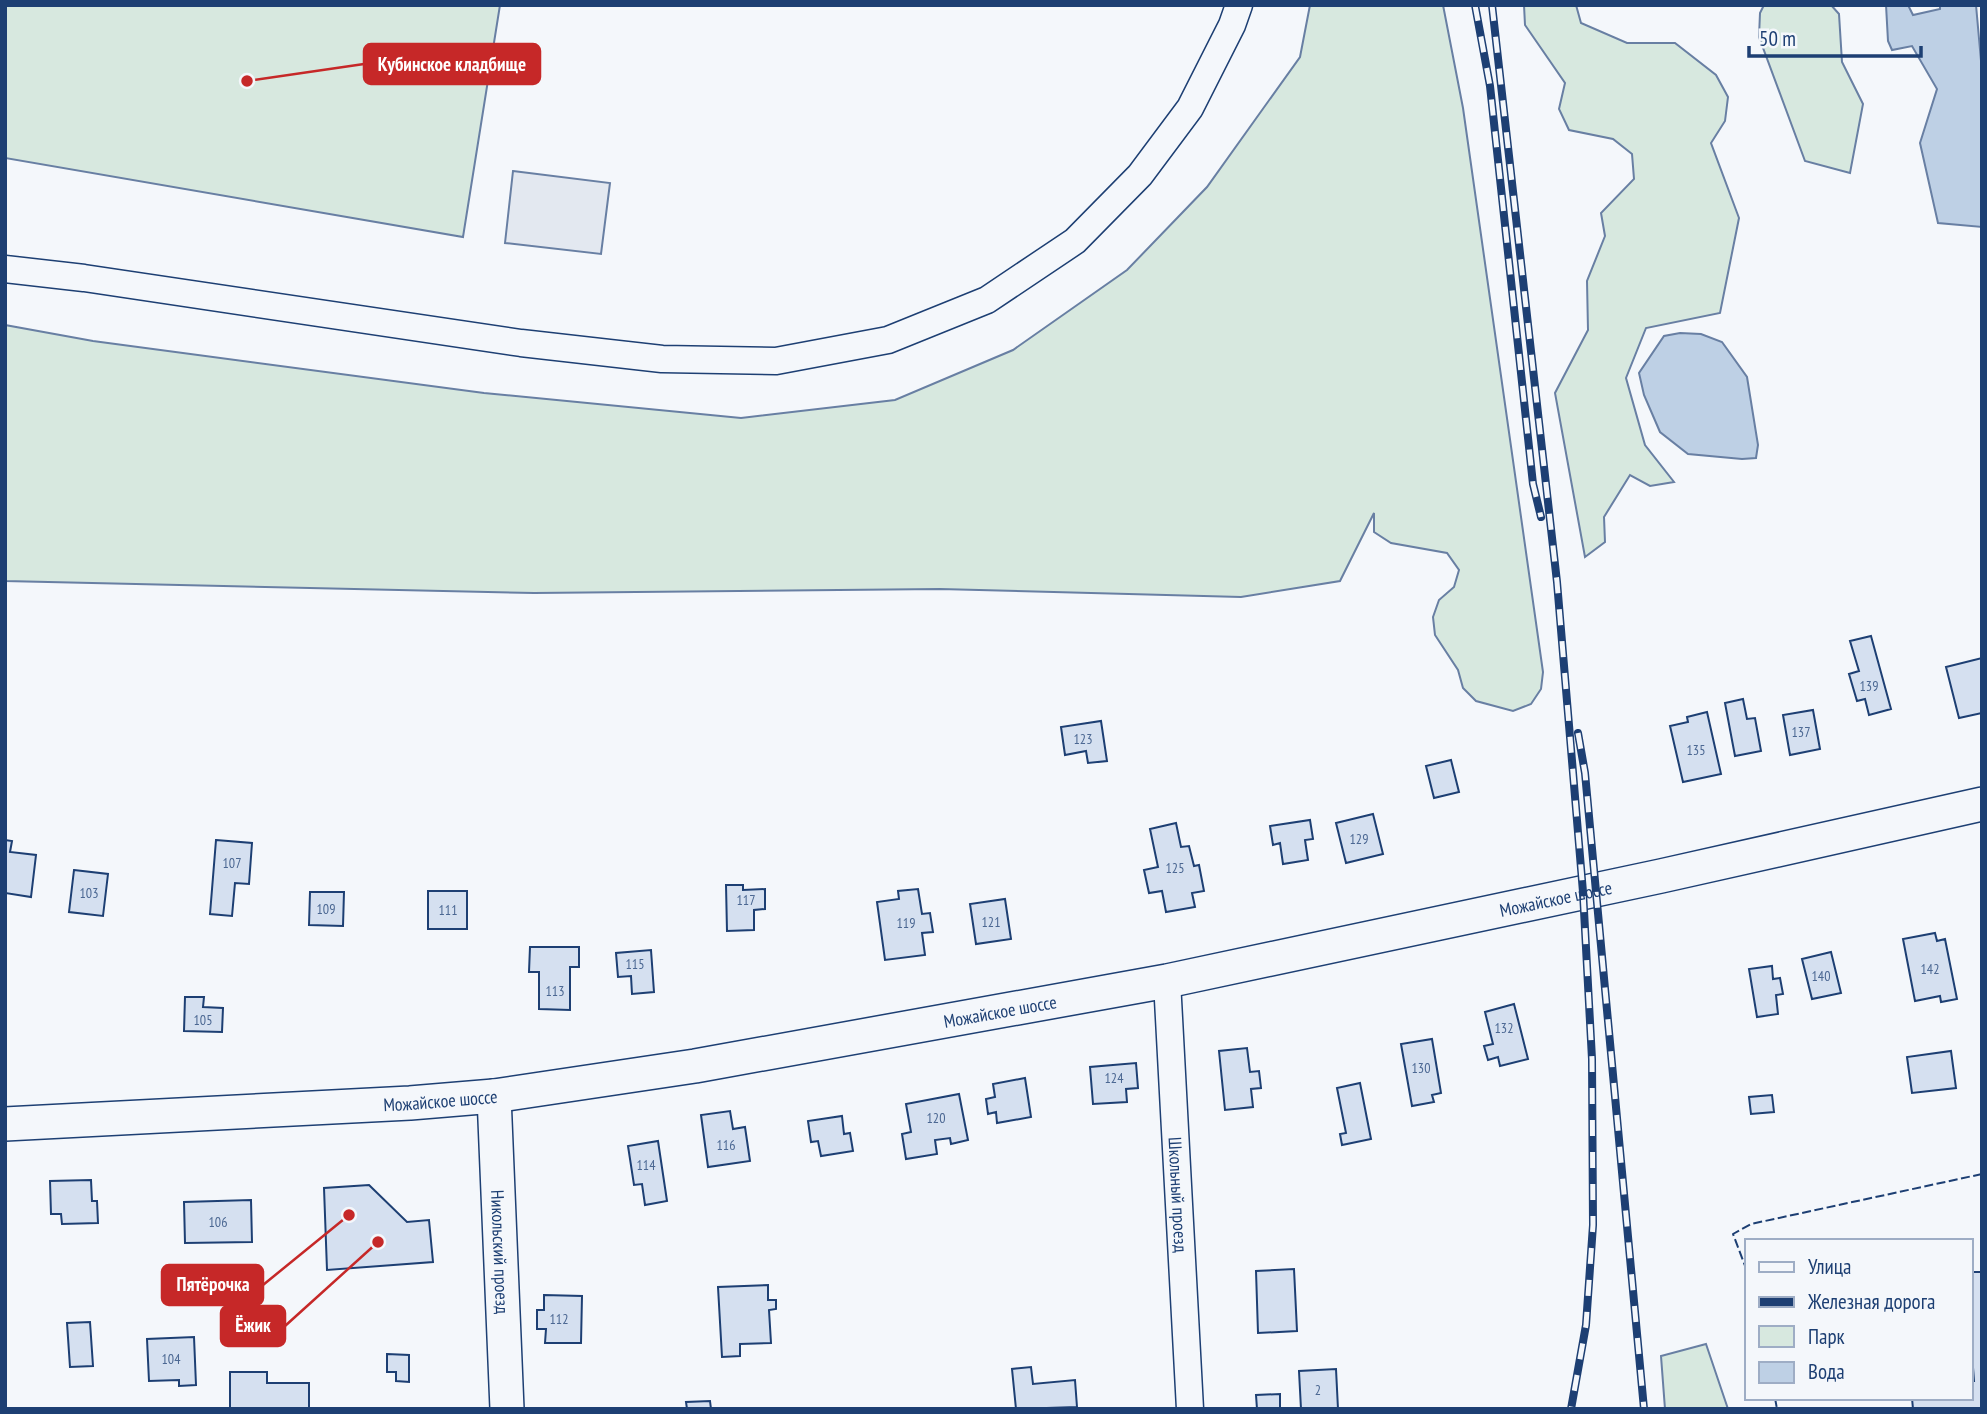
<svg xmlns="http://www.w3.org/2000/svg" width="1987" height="1414" font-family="'PT Sans Narrow',sans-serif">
  <rect width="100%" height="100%" fill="#f4f7fb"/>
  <!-- green -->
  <path fill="#d7e8df" stroke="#687fa3" stroke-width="2" d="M5,5H500L463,237L5,158Z
    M1310,5H1443L1463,108L1543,672L1541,689L1531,704L1513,711L1476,701L1463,688L1458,670L1435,635L1433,617L1439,600L1454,587L1459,570L1447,553L1391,543L1374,532V513L1340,581L1241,597L940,589L534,593L5,581V325L93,341L484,393L741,418L895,400L1013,350L1127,270L1207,187L1300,57Z
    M1524,5H1576L1581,23L1627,43H1675L1716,75L1728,97L1725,121L1711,143L1739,218L1720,313L1646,328L1626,378L1645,445L1674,482L1650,486L1630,475L1604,517L1605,542L1585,557L1555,393L1588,330L1587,281L1605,236L1601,213L1634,179L1632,154L1613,139L1569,130L1559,109L1565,83L1525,25Z
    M1764,5H1831L1839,14L1842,62L1863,104L1850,173L1805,161L1759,37L1760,13Z
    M1706,1344L1728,1409H1665L1661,1356Z"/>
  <!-- parking -->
  <path fill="#e3e8f0" stroke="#687fa3" stroke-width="2" d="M513,171L610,183L601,254L505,243Z"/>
  <!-- water -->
  <path fill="#bed0e5" stroke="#687fa3" stroke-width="2" d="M1886,5H1908L1913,15L1940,9V5H1976L1982,72V227L1938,223L1920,143L1937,89L1912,46L1892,50L1888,41Z
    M1680,333L1701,334L1722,342L1747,377L1758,445L1756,458L1742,459L1688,454L1660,432L1644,395L1639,373L1664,336Z"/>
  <!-- building -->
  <path fill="#d5e0f0" stroke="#1d3f73" stroke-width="2" d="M1871,636L1891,709L1869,715L1865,699L1857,701L1849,674L1859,671L1850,641Z
    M1982,658V713L1959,718L1946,667Z
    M1743,699L1747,719L1755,718L1761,751L1735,756L1725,703Z
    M1813,710L1820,749L1790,755L1783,715Z
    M1707,712L1721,774L1683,782L1670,726L1688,722L1687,717Z
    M1101,721L1107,761L1088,763L1086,751L1065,755L1061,727Z
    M1451,760L1459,792L1434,798L1426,766Z
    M1373,814L1383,854L1346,863L1336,823Z
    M1310,820L1313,839L1305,840L1308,860L1283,864L1280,843L1273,845L1270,826Z
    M1176,823L1181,847L1189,846L1194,866L1199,865L1204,891L1192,893L1195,907L1166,912L1162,891L1149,893L1144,870L1158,867L1150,829Z
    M5,840L12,841L10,852L36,855L31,897L5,893Z
    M216,840L252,843L249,884L235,883L232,916L210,914Z
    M74,870L108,874L103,916L69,912Z
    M726,885H743V890L765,889V909L754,910V930L727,931Z
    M918,889L922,914L930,913L933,932L922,933L925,955L885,960L877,902L899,899L898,891Z
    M428,891H467V929H428Z
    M310,892H344L343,926L309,925Z
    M1005,899L1011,939L976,944L970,904Z
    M1935,933L1937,941L1945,939L1957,999L1941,1002L1940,996L1915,1001L1903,939Z
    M530,947H579V967H570V1010L539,1009V972H529Z
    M651,950L654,992L632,994L631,976L618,977L616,953Z
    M1831,952L1841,993L1812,999L1802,959Z
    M1772,966L1773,979L1780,978L1783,994L1776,995L1778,1014L1757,1017L1749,969Z
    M185,997H204L203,1007L223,1008L222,1032L184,1031Z
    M1514,1004L1528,1059L1500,1066L1498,1057L1488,1060L1484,1046L1493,1044L1485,1012Z
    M1432,1039L1441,1093L1432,1095L1434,1102L1412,1106L1401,1044Z
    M1247,1048L1250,1072L1259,1071L1261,1088L1251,1089L1253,1107L1225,1110L1219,1051Z
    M1951,1051L1956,1088L1912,1093L1907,1057Z
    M1136,1063L1138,1088L1126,1089L1127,1102L1093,1104L1090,1067Z
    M1025,1078L1031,1117L997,1123L996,1112L988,1114L986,1099L995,1097L993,1084Z
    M1360,1083L1371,1139L1342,1145L1340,1134L1346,1133L1337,1088Z
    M959,1094L968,1140L951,1144L950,1138L935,1140L937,1154L906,1159L902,1134L911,1132L906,1104Z
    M1772,1095L1774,1112L1751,1114L1749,1097Z
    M730,1111L733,1129L745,1127L750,1161L708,1167L701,1115Z
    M842,1116L844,1134L850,1133L853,1151L821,1156L818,1141L811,1142L808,1121Z
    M658,1141L667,1201L645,1205L642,1184L634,1185L628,1146Z
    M91,1180L92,1201H97L98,1223L62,1224L61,1214H51L50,1181Z
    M369,1185L407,1222L429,1220L433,1262L327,1270L324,1188Z
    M251,1200L252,1242L185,1243L184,1202Z
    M1294,1269L1297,1331L1258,1333L1256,1271Z
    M1971,1272H1982V1409H1913L1912,1398H1971V1381H1974L1971,1341Z
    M768,1285V1300H776V1309L769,1310L771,1343L740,1344V1356L722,1357L718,1287Z
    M544,1295L582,1296L581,1343H545L546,1329H537V1310H544Z
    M90,1322L93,1366L70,1367L67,1323Z
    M194,1337L196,1385L179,1386V1380L149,1381L147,1339Z
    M387,1354L409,1355V1382L396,1381V1372H387Z
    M1031,1367L1033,1384L1075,1380L1077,1407L1016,1409L1012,1369Z
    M1336,1369L1338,1409H1301L1299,1371Z
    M230,1372H267V1383H309V1409H230Z
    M1280,1394V1409H1257L1256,1395Z
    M710,1401L711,1409H687L686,1402Z"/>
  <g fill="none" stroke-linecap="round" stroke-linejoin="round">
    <defs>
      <g id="minor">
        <path d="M5,269L84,278L521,343L662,359L776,361L888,340L987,300L1075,241L1140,175L1190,108L1232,25L1239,5"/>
        <path id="s1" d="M1167,981L1190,1409"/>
      </g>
      <g id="major">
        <path id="s2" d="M494,1096L507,1409"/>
        <path id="s3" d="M5,1124L410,1103L494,1096L695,1066L1167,981L1661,876L1982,804"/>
      </g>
    </defs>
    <!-- minor casing -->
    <use href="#minor" stroke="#1d3f73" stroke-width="29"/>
    <!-- major casing -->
    <use href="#major" stroke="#1d3f73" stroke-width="36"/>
    <!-- minor -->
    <use href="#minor" stroke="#f4f7fb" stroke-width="26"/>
    <!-- major -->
    <use href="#major" stroke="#f4f7fb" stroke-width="33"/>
    <defs>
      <path id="rail" d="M1475,5L1490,86L1533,484L1541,517
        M1492,5L1557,582L1583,892L1592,1059L1593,1225L1586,1325L1571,1409
        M1578,733L1585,773L1644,1409"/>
    </defs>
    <!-- rail casing -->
    <use href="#rail" stroke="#1d3f73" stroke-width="8"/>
    <!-- rail -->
    <use href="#rail" stroke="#f4f7fb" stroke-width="5" stroke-dasharray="16" stroke-linecap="butt"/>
    <!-- fence -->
    <path stroke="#1d3f73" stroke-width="2" stroke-dasharray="9 3.5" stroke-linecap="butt" d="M1747,1271L1733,1234L1751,1224L1982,1174
      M1775,1398L1777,1409"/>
  </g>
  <g text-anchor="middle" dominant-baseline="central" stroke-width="5" stroke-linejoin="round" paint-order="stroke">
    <!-- number labels -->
    <g font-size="14" fill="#4b6792">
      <text x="1869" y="686">139</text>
      <text x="1801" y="732">137</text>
      <text x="1083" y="739">123</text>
      <text x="1696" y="750">135</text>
      <text x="1359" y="839">129</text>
      <text x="232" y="863">107</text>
      <text x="1175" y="868">125</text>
      <text x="89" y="893">103</text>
      <text x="746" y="900">117</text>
      <text x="326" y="909">109</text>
      <text x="448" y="910">111</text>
      <text x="991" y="922">121</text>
      <text x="906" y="923">119</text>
      <text x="635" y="964">115</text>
      <text x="1930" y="969">142</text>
      <text x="1821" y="976">140</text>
      <text x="555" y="991">113</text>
      <text x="203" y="1020">105</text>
      <text x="1504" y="1028">132</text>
      <text x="1421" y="1068">130</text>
      <text x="1114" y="1078">124</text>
      <text x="936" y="1118">120</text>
      <text x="726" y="1145">116</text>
      <text x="646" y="1165">114</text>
      <text x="218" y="1222">106</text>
      <text x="559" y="1319">112</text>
      <text x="171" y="1359">104</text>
      <text x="1318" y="1390">2</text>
    </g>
    <!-- street labels -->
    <g font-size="18" fill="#1d3f73" stroke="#f4f7fb">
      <text stroke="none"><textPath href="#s3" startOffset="1570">Можайское шоссе</textPath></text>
      <text stroke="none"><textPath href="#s3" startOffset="1003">Можайское шоссе</textPath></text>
      <text stroke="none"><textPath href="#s3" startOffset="436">Можайское шоссе</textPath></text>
      <text stroke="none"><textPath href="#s1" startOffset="214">Школьный проезд</textPath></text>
      <text stroke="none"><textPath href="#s2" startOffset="156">Никольский проезд</textPath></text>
    </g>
  </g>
  <!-- callouts -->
  <path fill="none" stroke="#c62828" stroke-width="2.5" d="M247 81L364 64M349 1215L263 1285M378 1242L285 1326"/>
  <g fill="#c62828" stroke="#f4f7fb" stroke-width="2.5">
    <circle cx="247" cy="81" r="7"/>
    <circle cx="349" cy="1215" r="7"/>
    <circle cx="378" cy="1242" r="7"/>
  </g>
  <g fill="#c62828" stroke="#c62828" stroke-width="2.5">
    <rect x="364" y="44" width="176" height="40" rx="7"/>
    <rect x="162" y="1265" width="101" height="40" rx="7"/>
    <rect x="221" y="1306" width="64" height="40" rx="7"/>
  </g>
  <g font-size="19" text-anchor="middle" font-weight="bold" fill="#fff">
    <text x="452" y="71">Кубинское кладбище</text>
    <text x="213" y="1291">Пятёрочка</text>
    <text x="253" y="1332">Ёжик</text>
  </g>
  <!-- border -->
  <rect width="1987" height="1414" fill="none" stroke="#1d3f73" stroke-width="14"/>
  <!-- legend -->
  <rect x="1745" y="1239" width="228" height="161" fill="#f4f7fb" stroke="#9eadc5" stroke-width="2"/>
  <rect x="1759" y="1262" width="35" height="10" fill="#f4f7fb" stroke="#9eadc5" stroke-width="2"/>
  <text x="1808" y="1274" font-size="21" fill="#1d3f73">Улица</text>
  <rect x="1759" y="1297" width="35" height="10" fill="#1d3f73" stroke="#9eadc5" stroke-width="2"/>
  <text x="1808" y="1309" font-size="21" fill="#1d3f73">Железная дорога</text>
  <rect x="1759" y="1326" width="35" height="21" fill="#d7e8df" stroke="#9eadc5" stroke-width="2"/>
  <text x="1808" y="1344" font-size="21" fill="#1d3f73">Парк</text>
  <rect x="1759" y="1362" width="35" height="21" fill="#bed0e5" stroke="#9eadc5" stroke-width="2"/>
  <text x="1808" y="1379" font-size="21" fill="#1d3f73">Вода</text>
  <!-- scale -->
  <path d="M1749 46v10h172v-10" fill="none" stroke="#1d3f73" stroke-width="3.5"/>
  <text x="1759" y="46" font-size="21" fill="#1d3f73" stroke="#f4f7fb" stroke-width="5" paint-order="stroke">50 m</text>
</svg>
